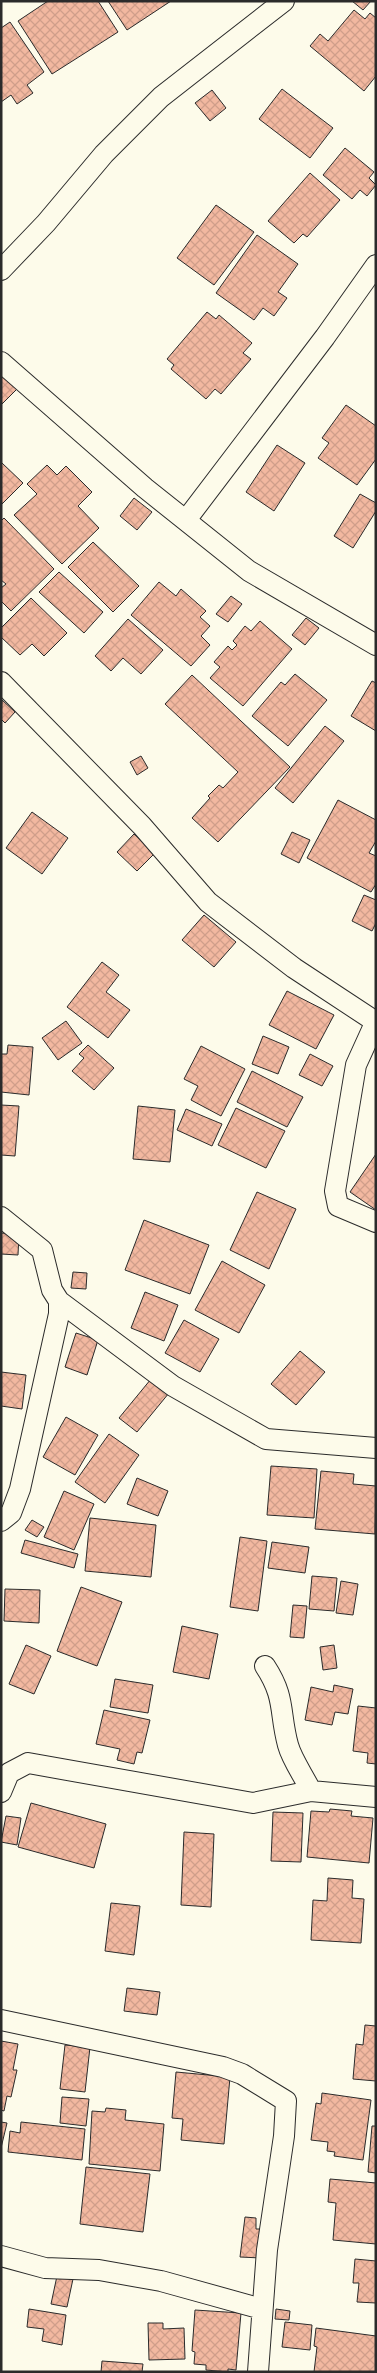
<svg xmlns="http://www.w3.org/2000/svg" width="377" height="2373" font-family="Barlow,sans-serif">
  <defs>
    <pattern id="building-cross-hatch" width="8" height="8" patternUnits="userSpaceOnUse" patternTransform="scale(1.25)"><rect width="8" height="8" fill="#f2b8a0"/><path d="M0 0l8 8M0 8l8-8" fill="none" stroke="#d09e8a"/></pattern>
  </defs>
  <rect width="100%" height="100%" fill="#fdfbea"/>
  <!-- building -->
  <path fill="url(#building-cross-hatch)" stroke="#2b2b2b" d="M48,1H98L118,32L52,74L18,21Z
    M108,1H171L127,30Z
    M352,1H371L363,10Z
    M354,10L365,19L370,13L376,18V76L364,91L310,46L320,34L328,41Z
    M10,22L44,72L27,85L33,93L17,104L11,95L1,102V28Z
    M282,89L333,128L310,158L259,119Z
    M212,90L226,108L210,121L195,103Z
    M345,148L374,172L369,178L376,185L367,196L360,190L352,199L323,175Z
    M310,173L340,200L307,237L303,234L294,243L268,221Z
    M216,205L254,232L214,285L177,258Z
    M257,235L298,264L278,292L287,298L274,316L263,308L254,320L216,293Z
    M207,312L216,319L219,315L252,343L243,353L251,359L221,394L215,389L206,399L171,369L174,365L167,359Z
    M1,371L18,388L1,405Z
    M346,405L376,426V459L357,485L318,458L329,443L322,438Z
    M277,445L305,463L274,511L246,492Z
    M2,463L23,483L1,505V464Z
    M47,465L57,475L66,466L92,492L78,506L99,528L62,564L14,515L37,494L27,484Z
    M360,494L376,503V511L353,548L334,536Z
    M134,498L152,512L137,530L120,516Z
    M4,518L54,569L11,611L1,601V588L6,584L1,580V521Z
    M93,542L139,586L113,612L68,567Z
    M59,572L103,612L84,633L39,592Z
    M159,582L176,596L181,589L206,611L200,617L210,626L201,636L210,645L191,666L131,615Z
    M231,596L242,604L228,622L216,614Z
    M31,598L67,633L44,656L32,644L20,655L1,637V628Z
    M306,618L319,628L305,645L292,635Z
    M128,619L163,650L141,674L123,658L111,671L95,656Z
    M260,621L292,649L243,706L210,678L220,667L214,662L228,646L232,650L237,645L233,641L245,626L251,631Z
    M295,674L327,700L288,746L252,716L281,682L285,685Z
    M192,675L290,767L218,842L192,818L210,798L208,796L219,785L223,788L238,772L165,704Z
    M372,681L376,683V731L351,716Z
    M2,700L15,712L5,723L1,719Z
    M325,726L344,741L293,803L275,788Z
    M141,756L148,768L137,775L130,762Z
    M338,800L376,820V841L369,853L376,856V884L371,892L307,858Z
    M32,812L68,838L42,874L6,848Z
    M292,832L310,840L299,863L281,854Z
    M134,834L155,853L137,871L117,852Z
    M364,895L376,900V923L372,931L352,921Z
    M204,915L236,942L214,967L182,940Z
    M102,962L119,975L106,992L130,1010L108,1038L67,1007Z
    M287,991L334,1015L316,1049L269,1025Z
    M66,1021L82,1043L58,1060L42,1038Z
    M263,1036L289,1047L278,1074L252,1064Z
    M8,1045L33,1047L29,1095L1,1092V1054H7Z
    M88,1045L114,1068L94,1090L72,1071L84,1058L79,1054Z
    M201,1046L245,1069L221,1116L191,1100L198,1086L184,1079Z
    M310,1054L333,1066L322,1086L299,1075Z
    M252,1071L303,1097L287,1127L237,1102Z
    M1,1105L19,1106L15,1156L1,1155Z
    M138,1106L175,1110L170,1162L133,1159Z
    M236,1108L285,1131L266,1168L218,1145Z
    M186,1109L222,1124L212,1146L177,1130Z
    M376,1154V1210L350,1192Z
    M257,1192L296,1209L269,1269L230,1250Z
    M144,1220L209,1245L190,1294L125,1270Z
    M1,1233L19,1234L18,1255L1,1254Z
    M222,1261L265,1285L239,1333L195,1310Z
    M73,1272L87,1273L86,1289L71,1288Z
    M145,1292L178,1305L164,1341L131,1328Z
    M184,1320L219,1339L200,1372L165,1353Z
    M76,1333L98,1340L87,1375L65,1367Z
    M300,1351L325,1372L296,1405L271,1384Z
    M1,1372L26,1375L22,1409L1,1406Z
    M151,1379L169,1393L137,1432L119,1418Z
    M66,1417L98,1435L75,1475L43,1457Z
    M109,1434L139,1455L105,1503L75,1482Z
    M271,1466L317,1469L314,1518L267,1515Z
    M321,1471L354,1474L353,1484L376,1486L375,1534L315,1529Z
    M137,1478L168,1491L158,1516L127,1504Z
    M64,1491L94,1504L74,1550L44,1537Z
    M90,1518L156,1525L151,1577L85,1571Z
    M32,1520L44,1527L37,1537L25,1530Z
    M240,1537L267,1541L258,1611L230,1607Z
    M25,1540L78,1554L74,1568L21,1553Z
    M272,1542L309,1547L305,1573L268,1568Z
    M312,1576L337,1578L334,1611L309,1609Z
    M341,1581L358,1584L353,1615L336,1613Z
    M81,1587L122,1602L97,1666L57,1651Z
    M5,1589L40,1590L39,1623L4,1621Z
    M293,1605L307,1606L304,1638L290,1637Z
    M182,1626L218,1634L209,1679L173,1672Z
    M26,1645L51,1656L34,1694L9,1684Z
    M334,1645L337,1668L323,1670L320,1647Z
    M115,1679L153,1685L148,1713L110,1707Z
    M334,1685L353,1689L348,1714L335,1712L332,1725L305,1720L311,1687L333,1692Z
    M358,1706L376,1708V1764L367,1763L368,1753L353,1751Z
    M104,1710L150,1720L142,1753L137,1752L134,1764L117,1760L120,1749L96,1744Z
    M31,1803L106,1824L94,1868L18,1847Z
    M330,1809L352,1811L351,1816L373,1818L369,1863L307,1857L311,1811L329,1812Z
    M273,1812L303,1813L301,1862L271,1861Z
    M6,1816L21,1818L17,1845L1,1842Z
    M184,1832L214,1834L211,1907L181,1905Z
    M328,1878L353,1880L352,1898L364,1899L361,1943L311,1940L313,1900L327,1901Z
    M111,1903L140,1906L134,1955L105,1951Z
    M127,1988L160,1992L157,2015L124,2011Z
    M365,2025L376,2026V2081L353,2079L356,2044L363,2045Z
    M1,2041L18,2044L13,2070H17L11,2097L7,2096L4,2111L1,2110Z
    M65,2045L90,2047L85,2092L60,2089Z
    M176,2072L230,2077L224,2144L181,2140L183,2119L172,2118Z
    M322,2093L371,2100L363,2160L334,2156L335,2152L327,2151L328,2142L311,2140L316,2103L321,2104Z
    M62,2097L89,2099L86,2126L60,2123Z
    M106,2108L126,2110L125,2120L164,2124L160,2171L89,2164L92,2111L105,2112Z
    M1,2122L7,2123L1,2148Z
    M21,2122L85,2129L82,2160L8,2152L10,2131L20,2133Z
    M372,2126H376V2173L368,2172Z
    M86,2167L150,2174L143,2232L80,2224Z
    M330,2179L376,2183V2244L333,2240L336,2203L328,2202Z
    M245,2217L256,2218V2229H263L261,2258L240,2257Z
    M355,2259L376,2261V2303L357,2302L359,2283H353Z
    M57,2276L73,2279L67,2307L51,2304Z
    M29,2309L66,2315L62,2345L42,2341L44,2329L27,2327Z
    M276,2309L290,2311L289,2320L275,2319Z
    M195,2310L241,2313L236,2370L228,2369V2372L206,2370V2365L194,2364L195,2352L192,2351Z
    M285,2322L312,2325L310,2350L282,2347Z
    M148,2323H163V2329L184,2328L185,2359L149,2360Z
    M316,2328L376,2336V2372H314L317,2347L314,2346Z
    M102,2361L143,2364L142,2372H101Z"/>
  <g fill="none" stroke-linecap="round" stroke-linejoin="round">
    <defs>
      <path id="street" d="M1,270L46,223L104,154L161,97L284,1
        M1,362L145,488L249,571L376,645
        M186,520L325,337L376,265
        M1,682L142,826L208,902L294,968L376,1022
        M376,1021L356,1065L335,1191L338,1206L376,1222
        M1,1217L42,1250L52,1290L59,1301L173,1386L266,1439L376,1448
        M1,1521L11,1513L20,1489L59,1314V1301
        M265,1666C286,1698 279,1712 288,1745C292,1760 304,1776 311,1791
        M1,1792L9,1773L28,1763L253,1803L311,1791L376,1797
        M1,2020L223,2067L242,2074L286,2101L284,2136L267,2250L258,2372
        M1,2256L45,2268L99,2270L161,2281L262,2309"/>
    </defs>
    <!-- street casing -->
    <use href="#street" stroke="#2b2b2b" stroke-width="22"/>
    <!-- street -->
    <use href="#street" stroke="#fdfbea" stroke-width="20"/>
  </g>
  <!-- border -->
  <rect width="377" height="2373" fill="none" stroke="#2b2b2b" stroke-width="5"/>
</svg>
